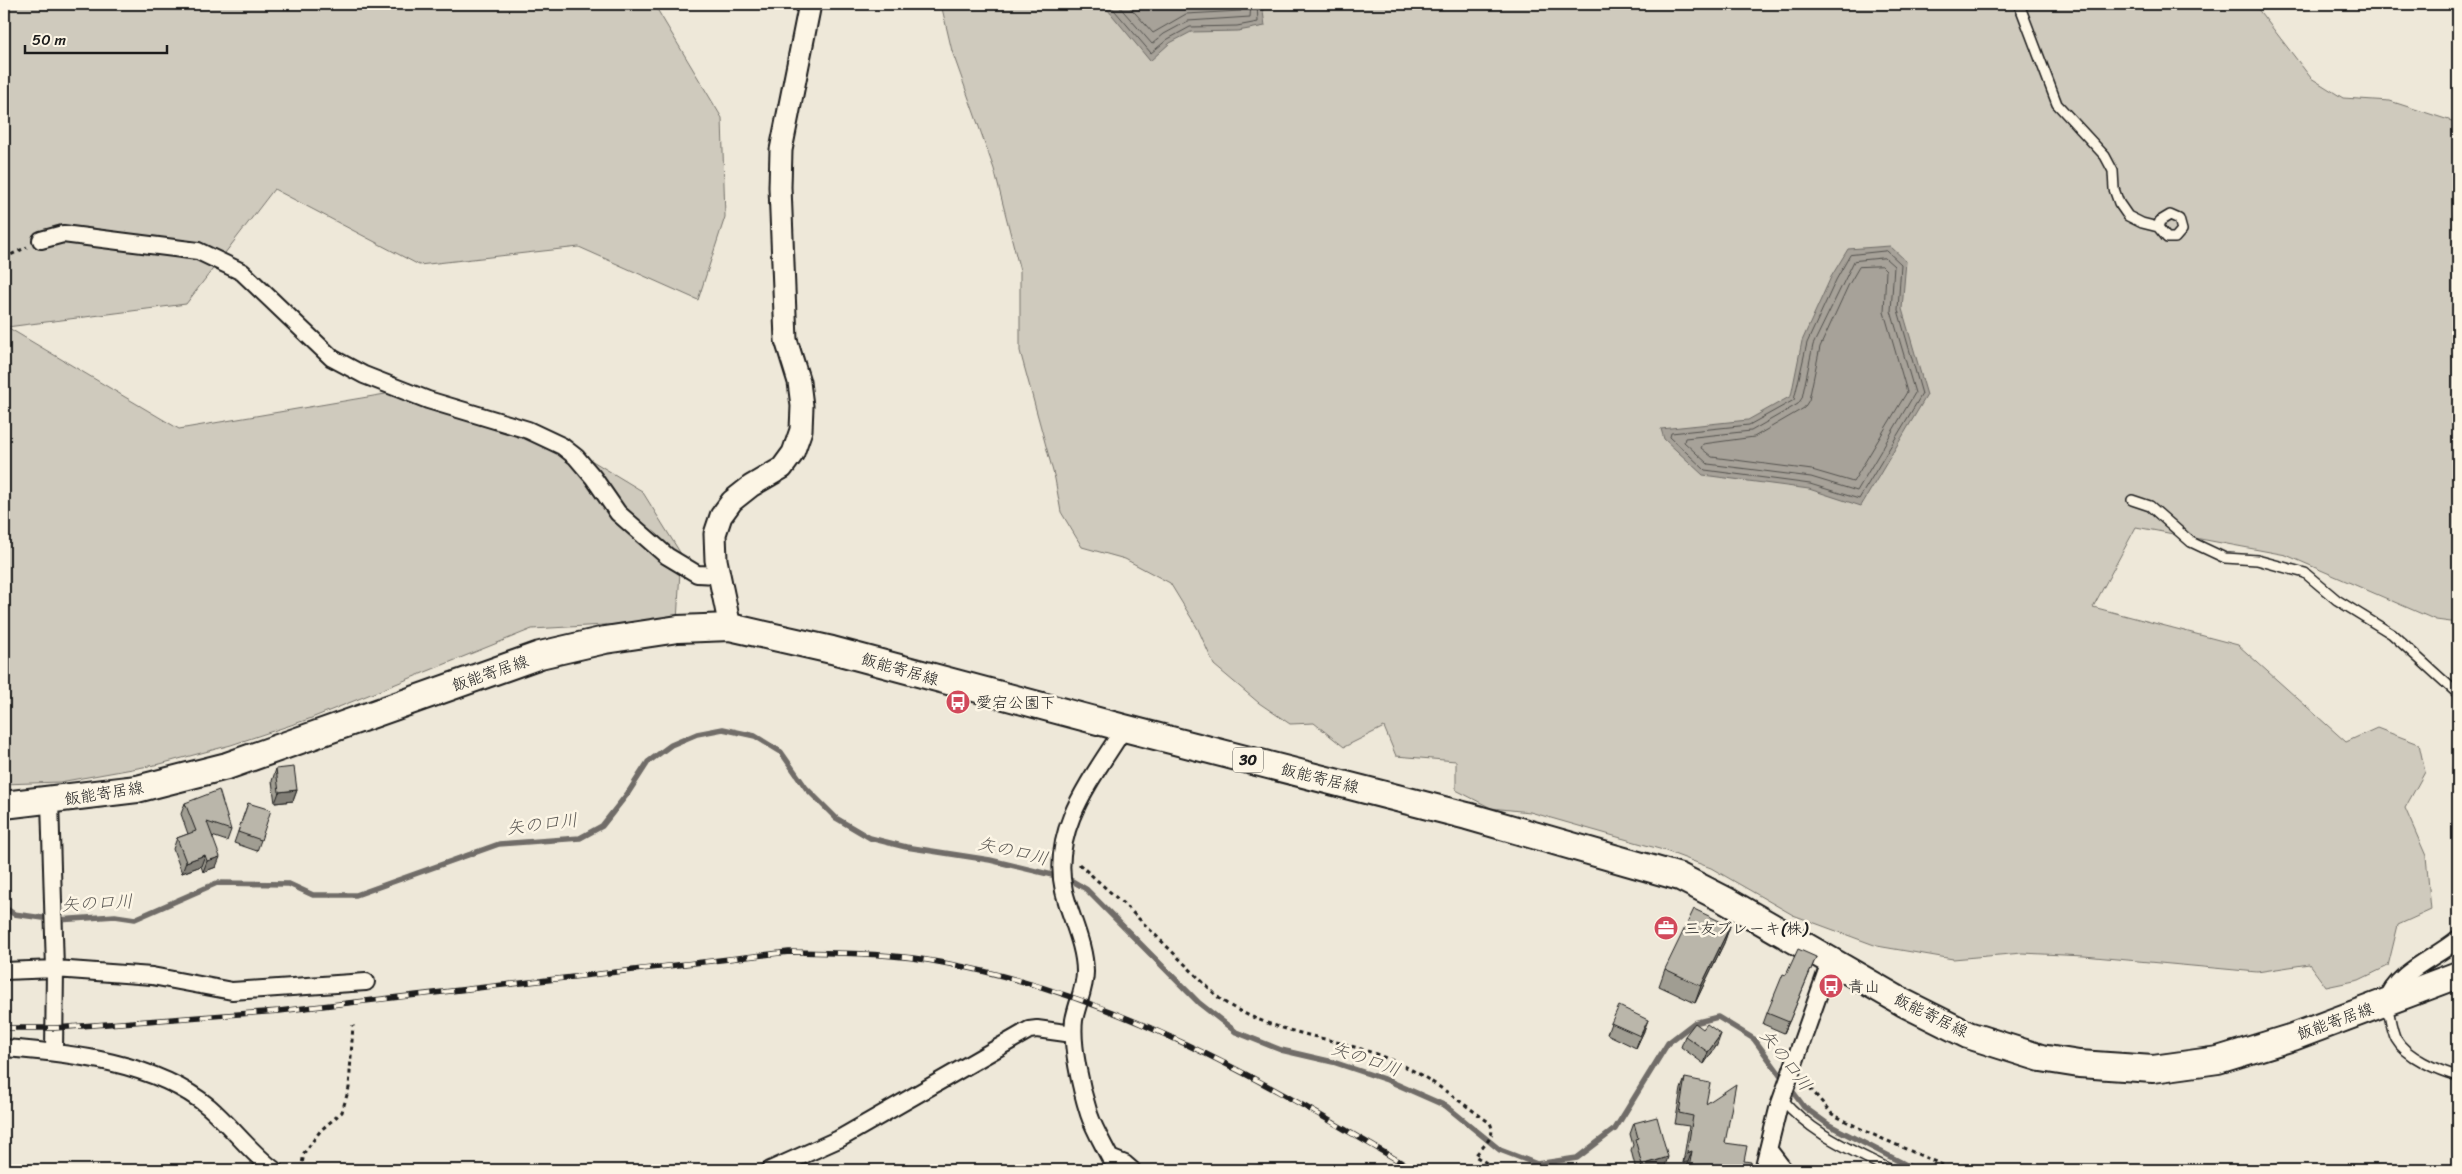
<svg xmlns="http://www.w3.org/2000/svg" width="2462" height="1174" font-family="Sriracha,'Klee One',sans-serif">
  <rect width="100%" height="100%" fill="#eee8d9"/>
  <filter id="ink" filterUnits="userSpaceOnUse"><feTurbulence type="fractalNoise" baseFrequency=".02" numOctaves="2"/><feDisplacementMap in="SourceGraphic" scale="10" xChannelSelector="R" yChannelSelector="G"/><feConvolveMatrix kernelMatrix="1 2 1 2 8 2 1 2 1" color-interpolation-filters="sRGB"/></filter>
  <g filter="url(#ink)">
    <!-- green -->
    <path fill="#cfcabd" stroke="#76736c" d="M4,4H654L722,118L725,217L698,300L579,247L419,265L274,189L186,304L7,327L179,429L397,392L576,451L642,491L681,554L677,621L532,629L309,719L231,745L160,764L60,782L4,784Z
      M941,4H2254L2311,78L2343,98L2390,101L2458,123V623L2436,620L2286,555L2136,527L2093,607L2238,645L2346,742L2377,728L2419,744L2425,772L2405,808L2426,856L2431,910L2398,925L2388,966L2359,980L2326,987L2309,964L2257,972L2084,956L2022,953L1953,959L1877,946L1793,915L1711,868L1663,850L1530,812L1491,808L1456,790V761L1396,756L1384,727L1344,747L1314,723L1290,724L1259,703L1214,665L1198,629L1170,583L1125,559L1082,547L1061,512L1055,479L1020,351V271L994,169L952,51Z"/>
    <!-- water -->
    <path fill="#a7a299" stroke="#6f6c67" d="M1103,4H1262L1265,26L1238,31L1191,32L1170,43L1150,61Z
      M1890,246L1906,261L1902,309L1927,395L1861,506L1809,489L1703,475L1664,439L1661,429L1748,420L1791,396L1802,341L1831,277L1848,249Z"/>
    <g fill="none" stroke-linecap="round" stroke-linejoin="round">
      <!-- shore -->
      <path stroke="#54524e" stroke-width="1" d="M1109,4L1151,53L1168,39L1190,27L1237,26L1258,22L1257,4
        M1117,4L1152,44L1164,34L1188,21L1250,17L1251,4
        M1127,4L1153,33L1186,14L1241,11L1243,4
        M1887,251L1901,264L1898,310L1922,394L1859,499L1810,484L1705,470L1670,437L1671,433L1749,425L1794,400L1807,343L1836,280L1850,255Z
        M1885,258L1894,266L1891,311L1915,393L1857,491L1811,477L1708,464L1684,442L1685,438L1751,431L1798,404L1802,398L1813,345L1854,261Z
        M1882,266L1886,270L1884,312L1907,392L1853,482L1812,470L1712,457L1701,448L1703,444L1754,437L1804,408L1809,400L1820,347L1848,286L1859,267Z"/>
      <!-- stream -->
      <path stroke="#6f6c67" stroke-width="5.5" d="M4,901V907L14,914L58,920L115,916L135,919L217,883L289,884L313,895H356L499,844L580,838L602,826L628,793L648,762L671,745L697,734L723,729L755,736L781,752L806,788L836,818L870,838L906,847L990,860L1069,879L1086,889L1199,1003L1236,1032L1281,1050L1333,1062L1387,1080L1446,1106L1500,1150L1537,1164L1577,1158L1615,1129L1668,1043L1694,1023L1718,1017L1754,1039L1804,1107L1829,1125L1916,1170"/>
      <defs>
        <path id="service" d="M2019,4L2057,104L2105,156L2113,171L2114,189L2119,203L2128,216L2142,223L2158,227L2167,238H2175L2182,230L2179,219L2170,215L2160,221L2158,227
          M2132,500L2150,506L2191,542L2225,558L2257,560L2305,573L2337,600L2392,634L2458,694
          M2387,1005C2390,1015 2391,1029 2396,1039C2406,1057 2439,1071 2458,1076
          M1782,1099C1813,1135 1850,1149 1891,1170"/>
        <path id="minor" d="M41,240L63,234L198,251L242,272L332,358L364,375L428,400L528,430L562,446L576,457L593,477L618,513L667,556L697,574L718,575
          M1124,728C1093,778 1050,828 1064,891C1070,917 1085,944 1085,972C1085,988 1077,1004 1074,1020C1071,1045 1081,1089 1089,1114C1094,1129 1103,1144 1110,1158L1125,1164L1132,1170
          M50,801L55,969L54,1052
          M4,971L55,969L152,976L232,991L366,982
          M2386,1002C2398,970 2433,960 2458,939
          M4,1048C71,1053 155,1062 209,1107C232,1127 250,1152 274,1170
          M1768,1149L1784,1170
          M770,1170L839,1139L1029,1030L1037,1029L1073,1034
          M1763,1170L1778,1109L1830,962"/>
        <path id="tertiary" d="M730,627L716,560L715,534L721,516L732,501L751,486L782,468L793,453L801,430L802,406L799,382L786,340L780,187L781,150L810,4"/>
        <path id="primary" d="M4,805L137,789L227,766L540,655L605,640L678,629L730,627L832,650L1124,728L1467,816L1680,877L1725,900L1904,1003L1968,1035L2041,1058L2079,1064L2153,1069L2218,1060L2293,1037L2458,975"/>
      </defs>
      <!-- service casing -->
      <use href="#service" stroke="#1c1c1c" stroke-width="12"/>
      <!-- minor casing -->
      <use href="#minor" stroke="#1c1c1c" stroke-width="20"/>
      <!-- tertiary casing -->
      <use href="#tertiary" stroke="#1c1c1c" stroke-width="25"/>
      <!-- primary casing -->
      <use href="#primary" stroke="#1c1c1c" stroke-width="30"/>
      <!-- path -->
      <path stroke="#1c1c1c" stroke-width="3" stroke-dasharray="4 4" stroke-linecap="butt" d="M4,258L27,247
        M1079,864L1129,909L1221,1000C1273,1035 1331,1035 1386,1058C1425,1073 1456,1099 1490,1123C1497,1136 1483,1146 1475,1156L1498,1170
        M1805,1082L1832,1114L1867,1132L1954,1170
        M301,1170L304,1153L321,1130L342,1112L349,1088L353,1025"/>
      <!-- service -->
      <use href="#service" stroke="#fcf5e5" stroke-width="9"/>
      <!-- minor -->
      <use href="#minor" stroke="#fcf5e5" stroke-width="16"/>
      <!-- tertiary -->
      <use href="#tertiary" stroke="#fcf5e5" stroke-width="21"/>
      <!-- primary -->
      <use href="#primary" stroke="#fcf5e5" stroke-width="26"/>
      <defs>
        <path id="rail" d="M4,1028H55L279,1011L789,952C841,953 893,953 944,963C1119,995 1263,1081 1414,1170"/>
      </defs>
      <!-- rail casing -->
      <use href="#rail" stroke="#1c1c1c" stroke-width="5.5"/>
      <!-- rail -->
      <use href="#rail" stroke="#fcf5e5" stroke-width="4" stroke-dasharray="11" stroke-linecap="butt"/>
    </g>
    <!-- wall -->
    <path fill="#a09d92" stroke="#1c1c1c" d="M276,769L297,790L293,801L275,803L272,781Z
      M185,803L231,830L227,841L212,836L216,867L203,872L201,866L182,873L173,849L177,838L188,834L181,814Z
      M248,803L261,840L257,851L234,843Z
      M1730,926L1724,943L1695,1003L1659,986L1665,969Z
      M1811,968L1784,1033L1763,1024L1767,1013Z
      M1611,1023L1644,1031L1636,1048L1607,1034Z
      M1685,1036L1717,1045L1704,1064L1681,1047Z
      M1685,1078L1706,1104L1725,1143L1744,1161L1750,1170H1686L1688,1162L1683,1163L1689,1126L1675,1124L1681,1089Z
      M1634,1123L1664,1169L1658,1170H1636L1631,1150L1633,1145L1630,1134Z"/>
    <!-- shaded-wall -->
    <path fill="#827f77" stroke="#1c1c1c" d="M297,790L293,801L275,803L279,792Z
      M205,855L201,866L182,873L186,862Z
      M220,857L216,867L203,872L207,861Z
      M1730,926L1724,943L1695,1003L1701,986Z
      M1816,957L1811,968L1784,1033L1789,1022Z
      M1648,1020L1644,1031L1636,1048L1640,1036Z
      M1721,1034L1717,1045L1704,1064L1708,1052Z
      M1692,1151L1688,1162L1683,1163L1687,1153Z
      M1668,1157L1664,1169L1658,1170H1640L1642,1165Z"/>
    <!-- building -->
    <path fill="#bab6aa" stroke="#1c1c1c" d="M294,767L297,790L279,792L276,769Z
      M219,790L231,830L207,822L220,857L207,861L205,855L186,862L177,838L196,831L185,803Z
      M248,803L271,810L261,840L238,832Z
      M1694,909L1730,926L1701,986L1665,969Z
      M1798,949L1816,957L1789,1022L1767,1013L1783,974L1786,975Z
      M1619,1006L1648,1020L1640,1036L1611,1023Z
      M1695,1023L1703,1029L1707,1024L1721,1034L1708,1052L1685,1036Z
      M1685,1078L1710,1083L1706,1104L1736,1084L1725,1143L1747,1146L1744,1161L1751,1162L1750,1170H1694V1168H1689L1692,1151L1687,1153L1693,1116L1679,1113Z
      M1657,1117L1668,1157L1642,1165L1635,1139L1638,1138L1634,1123Z"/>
  </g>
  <!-- icons -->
  <defs>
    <symbol id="bus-disc" viewBox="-11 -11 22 22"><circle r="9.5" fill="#d1495b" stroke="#fcf5e5"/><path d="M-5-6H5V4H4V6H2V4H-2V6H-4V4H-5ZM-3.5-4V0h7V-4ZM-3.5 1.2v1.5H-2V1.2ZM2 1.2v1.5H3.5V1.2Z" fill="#fff"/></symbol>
    <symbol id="office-disc" viewBox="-11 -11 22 22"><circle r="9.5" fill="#d1495b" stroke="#fcf5e5"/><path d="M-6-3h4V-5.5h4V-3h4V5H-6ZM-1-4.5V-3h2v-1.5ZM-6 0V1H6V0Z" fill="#fff"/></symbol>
  </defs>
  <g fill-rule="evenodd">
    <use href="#bus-disc" x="944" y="688" width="28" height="28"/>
    <use href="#office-disc" x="1652" y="914" width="28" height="28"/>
    <use href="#bus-disc" x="1817" y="972" width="28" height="28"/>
  </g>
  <g text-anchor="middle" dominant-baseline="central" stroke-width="5" stroke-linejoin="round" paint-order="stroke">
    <!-- shield labels -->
    <rect fill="#fcf5e5" stroke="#5f5d58" stroke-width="1" x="1233" y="747.5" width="30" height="25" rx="4"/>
    <g font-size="15" font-weight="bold" fill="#1c1c1c">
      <text x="1248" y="760">30</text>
    </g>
    <!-- street labels -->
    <g font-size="16" fill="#1c1c1c" stroke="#fcf5e5">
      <text transform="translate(900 669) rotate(16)">飯能寄居線</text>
      <text transform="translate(490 673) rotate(-19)">飯能寄居線</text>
      <text transform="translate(1320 778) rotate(14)">飯能寄居線</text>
      <text transform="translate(104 793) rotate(-9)">飯能寄居線</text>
      <text transform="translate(1931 1015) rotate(26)">飯能寄居線</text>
      <text transform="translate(2335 1021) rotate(-20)">飯能寄居線</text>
    </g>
    <!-- poi labels -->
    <g font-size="16" fill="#1c1c1c" stroke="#fcf5e5" text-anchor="start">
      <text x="976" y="702">愛宕公園下</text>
      <text x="1684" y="928">三友ブレーキ(株)</text>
      <text x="1848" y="986">青山</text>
    </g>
    <!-- water labels -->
    <g font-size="18" font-style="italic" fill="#5b5854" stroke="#fcf5e5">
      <text transform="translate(542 824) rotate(-7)">矢の口川</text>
      <text transform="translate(1013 851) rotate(13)">矢の口川</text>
      <text transform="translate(97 903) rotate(-3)">矢の口川</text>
      <text transform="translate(1366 1059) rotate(19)">矢の口川</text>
      <text transform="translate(1786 1060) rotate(52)">矢の口川</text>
    </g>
  </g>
  <!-- margin -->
  <rect width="2462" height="1174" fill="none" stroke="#fcf5e5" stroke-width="20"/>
  <rect x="10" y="10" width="2442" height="1154" fill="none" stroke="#1c1c1c" stroke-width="2" filter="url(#ink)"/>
  <!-- scale -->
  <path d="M25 45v8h142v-8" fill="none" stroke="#1c1c1c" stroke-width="2.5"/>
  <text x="32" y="45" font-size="15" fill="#1c1c1c" stroke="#fcf5e5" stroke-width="4" paint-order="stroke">50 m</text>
</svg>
